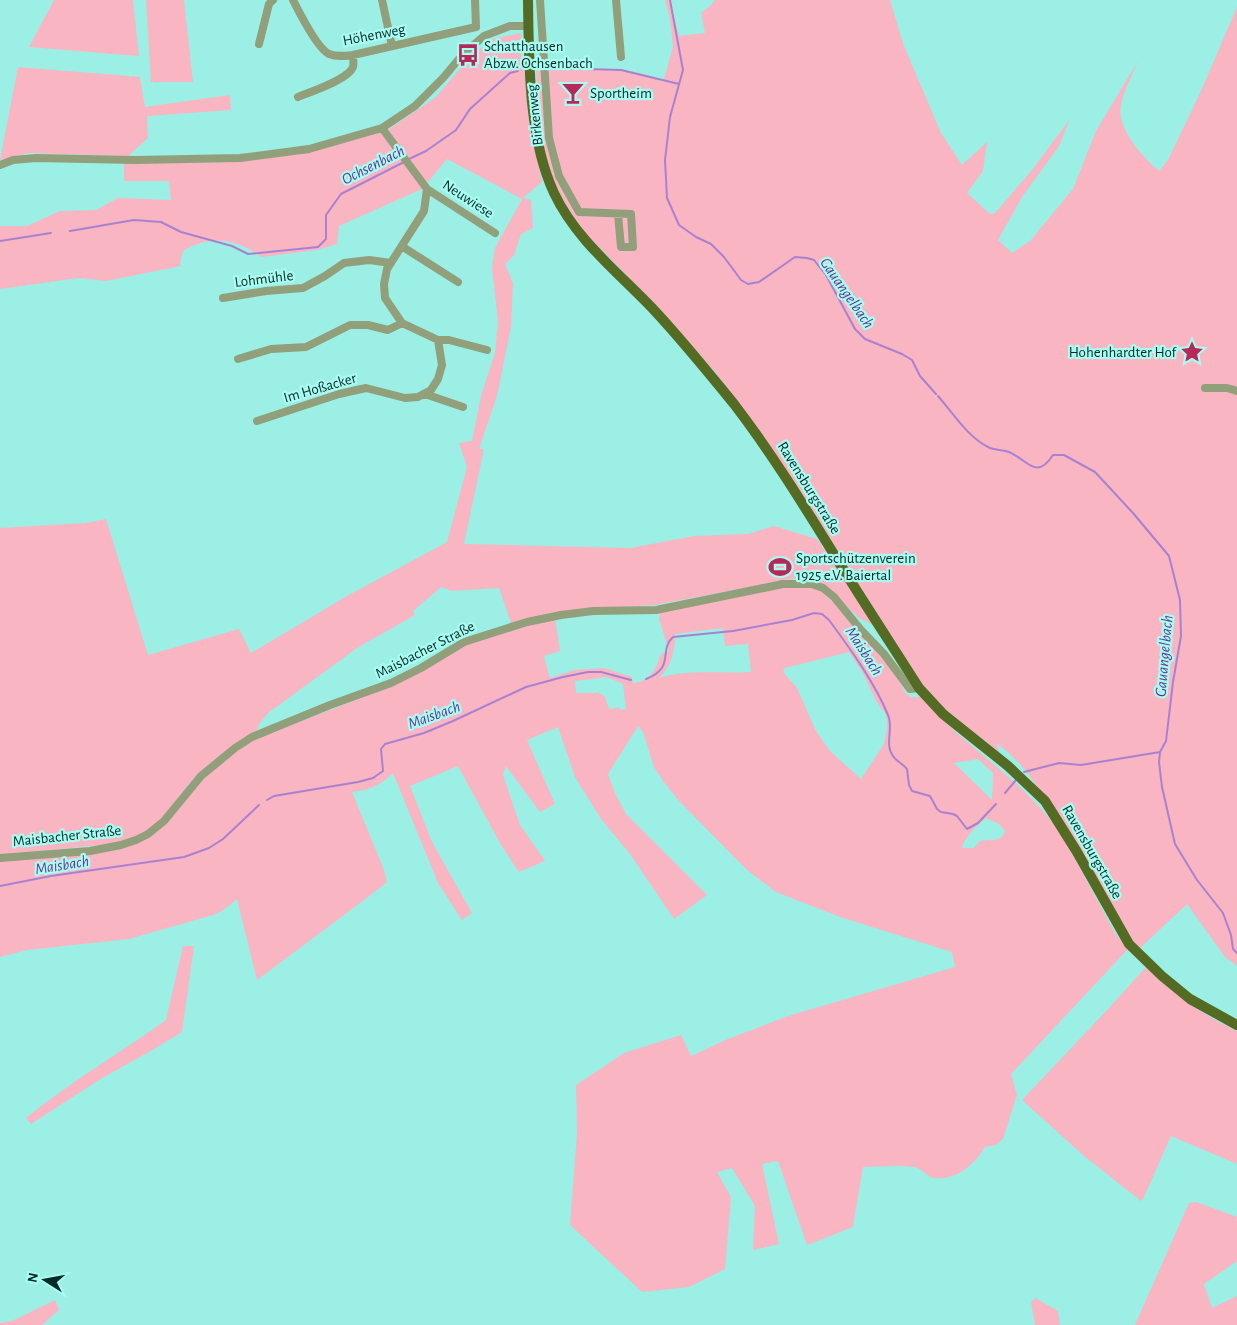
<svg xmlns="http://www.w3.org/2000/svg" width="1237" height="1325" font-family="'Alegreya Sans',sans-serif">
  <rect width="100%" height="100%" fill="#9cefe4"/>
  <!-- green -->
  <path fill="#f9b5c2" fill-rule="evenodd" d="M54,0H133L139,56L29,47Z
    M146,0H184L193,82H151Z
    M665,0H670L679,36L705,33L701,13L711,5L715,0H890L904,46L941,133L962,165L987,142L983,171L967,193L990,214L995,213L1032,170L1070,119L1059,146L1022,197L998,240L1012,253L1030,241L1073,189L1096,131L1138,61C1133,74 1123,92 1121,105C1116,128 1143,158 1159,171L1168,160L1201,91L1237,7V966L1225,957L1187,904L1138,950C1111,905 1085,860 1056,816C1039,789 1023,761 996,743L1000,753L942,707L925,691L800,490L715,372L648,297L585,233L567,207L550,174L542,138L536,71C578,70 624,62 663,82L673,47L670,18Z
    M521,33V60L525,72L528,113L542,182L523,198L531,200L533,228L521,234L514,255L505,264L513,283L511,327L497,396L479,449H484L464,544L630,548L694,536L748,534L774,526L817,539L841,573L875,626L858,617L831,591L830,601L834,600L893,670L906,694L911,697H922C959,743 1012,772 1049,818C1070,845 1084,877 1101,907C1109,922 1116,937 1128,949L1011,1074L1017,1095L1003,1139L996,1145L985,1147C975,1164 956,1181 934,1178C927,1177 922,1168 914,1167C898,1165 880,1167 863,1167L853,1227L807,1245L778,1161L762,1164L779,1244L753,1250L755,1206L732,1168L717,1172L731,1197L725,1269L689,1287L642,1292L570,1225L577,1133L576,1085L624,1053L681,1035L691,1056L728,1039L788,1016L955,967L952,952L840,917L776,892L747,870L680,802L663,781L654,767L643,732L638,726L608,774L615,793L626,814L707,895L674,919L630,854L601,819L575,777L558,727L527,740L555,804L540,812L506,766L503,775L520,825L545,861L519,872L501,845L458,766L410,786L432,842L472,913L462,920L438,883L393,773C379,786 370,790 352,792L384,870L387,882L368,897L257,980L237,899L222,911L213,915L129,939L27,950L0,957V860C24,858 48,855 72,853C98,850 128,851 150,836C170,822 183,800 198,782C216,762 231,755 253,740L397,684L462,646L530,624L555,618L560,651L544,656L550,678L574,670L604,668L632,677L633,683C651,682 656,668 661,654L669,651L659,619L660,612L764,590L798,585L797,578L654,605L564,611L511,623L499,588L452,591L441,587L413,611L415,615L357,648L268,713L259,724L258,729L215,760L197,775L183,791L160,822L143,835L121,843L0,855V528L86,523L106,519L148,655L239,629L251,653L347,596L447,542L467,467L459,443L472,441L481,396L495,353L498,322L492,267L495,248L522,199L447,159L422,189L339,226L337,244L317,250L262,257C236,239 210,234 183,251L180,262L181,266L106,281L78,278L0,289V226H27L60,211L96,210L118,198L171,200L169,181H124V162C172,162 221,165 269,158C307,153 343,143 380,132L382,134L436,97L470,57L493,39ZM723,628L725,646L748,644L751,672C721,674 687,669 659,678C672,666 675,650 675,634ZM849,652L863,673L876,701L885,713L887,720V729L884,744L861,779L830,751L816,731L797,688L783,672L785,668ZM607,677L623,684L626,709L620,710L619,707L609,709L605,697L600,693H576L575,681ZM978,759L993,773L992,800L954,763ZM986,818L999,824L1005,831C1002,843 990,839 980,841L974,848H962C965,836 977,826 986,818Z
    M18,67L140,77L145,107L230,95L231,110L147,116L148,138L128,156L29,153L0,160Z
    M183,946H194L182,1032L149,1052L102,1078L31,1124L26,1118C70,1082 120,1053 166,1020Z
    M1146,967C1174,993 1202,1015 1237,1031V1164L1171,1136L1144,1197L1141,1201L1084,1156L1022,1100L1109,1008Z
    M1196,1202L1237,1217V1261L1204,1284L1212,1308L1237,1296V1325H1135L1189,1203Z
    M1035,1298L1058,1311L1060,1325H1035L1031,1302Z
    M55,1300L59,1310L42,1325H0V1323L12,1321Z"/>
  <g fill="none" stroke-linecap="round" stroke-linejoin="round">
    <!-- stream -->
    <path stroke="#a882d0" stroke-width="2" d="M670,0L683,70L670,117L665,160L667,198L679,225L696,237L711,244L724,257L741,280L748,284L759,282L795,257L807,258L814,260L826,275L855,329L865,339L902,354L912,360L920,376L936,394
      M550,68L621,70L679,84
      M409,159L426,151L456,130L470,109L510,73L518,71
      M70,231L134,220L161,222L181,232L232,246L248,254L318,247L326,239V215L341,194L404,162
      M0,241L51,233
      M938,396C953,413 968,438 990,448C996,450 1003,450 1009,452C1028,460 1036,481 1053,455H1064L1095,472L1133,513L1169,556L1180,600L1181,636L1173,682L1166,741L1160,752L1159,762L1162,787L1175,844L1197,880L1223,913L1231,935L1233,949L1237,953
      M646,679C676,667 658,651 673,637L733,631L792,620L814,613L822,614L829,620C849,647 875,683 888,715C894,728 884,744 893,756C896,761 903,764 907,769L909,785L912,791L930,796L937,809L941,812L953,814L957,816L967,829L978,823L996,804
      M1024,772L1059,763L1081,765L1160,752
      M1005,793L1016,780
      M267,800L274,796L358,782L373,778L383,771L381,749L385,744L424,733L453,721L526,687L563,677L588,672H601L631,680
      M0,886L51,876L184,857L209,848L223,839L259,805"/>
    <!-- minor -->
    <path stroke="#91a07b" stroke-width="8" d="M293,0C299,12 318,49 329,54C337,57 344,56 353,55L476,27
      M382,0L392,46
      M475,0L476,27
      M540,0L549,138L559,176L579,212L631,214L633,247H621L618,214
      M616,0L621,57
      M259,44L269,4L273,0
      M298,97C310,92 348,80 353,67C354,64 353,59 353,55
      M0,165L13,160L36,158L135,160L240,158L309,149L382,128L415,106L443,78L464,53L484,36L510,26H528
      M427,189L495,233
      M403,247L458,282
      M223,298L266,291L303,288L325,276L344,263L369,260L391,263
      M438,340H449L487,350
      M238,359L271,349L306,347L350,325H368L388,330L402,323
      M1205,388H1227L1237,391
      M425,394L463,407
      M257,421L339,394L366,388L405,398L418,397L431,390L438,379L442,365L438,340L402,323L385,298L384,284L387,269L424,211L427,189L382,128
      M0,858L90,851L121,845L136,840L148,834L164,821L201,776L235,748L252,737L330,705L391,683L421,668L464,642L527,622L561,615L593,611L656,610L783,584H812L823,588L834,597L861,630L884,654L910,689L919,688"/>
    <!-- major -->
    <path stroke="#546b24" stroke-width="10" d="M528,0C529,61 528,137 554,193C576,240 619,273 654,310C682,340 708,372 734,404C773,455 806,509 840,564C866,606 893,647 919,688L943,714L1008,766L1045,801L1077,852L1129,944L1162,976L1190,999L1237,1025"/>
  </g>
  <!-- icons -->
  <defs>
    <symbol id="bus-bare" viewBox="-9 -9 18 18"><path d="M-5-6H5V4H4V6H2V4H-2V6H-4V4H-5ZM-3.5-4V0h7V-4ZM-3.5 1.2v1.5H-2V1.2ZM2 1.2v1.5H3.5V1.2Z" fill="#b6285a" stroke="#a9fcf1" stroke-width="2.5" paint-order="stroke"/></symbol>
    <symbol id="bar-bare" viewBox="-9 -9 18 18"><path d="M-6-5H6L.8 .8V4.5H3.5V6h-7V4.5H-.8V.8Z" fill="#b6285a" stroke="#a9fcf1" stroke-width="2.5" paint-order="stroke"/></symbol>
    <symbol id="sight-bare" viewBox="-9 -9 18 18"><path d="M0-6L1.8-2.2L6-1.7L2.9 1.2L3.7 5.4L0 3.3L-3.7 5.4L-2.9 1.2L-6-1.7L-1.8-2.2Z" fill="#b6285a" stroke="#a9fcf1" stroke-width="2.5" paint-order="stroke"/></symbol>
    <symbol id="stadium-bare" viewBox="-9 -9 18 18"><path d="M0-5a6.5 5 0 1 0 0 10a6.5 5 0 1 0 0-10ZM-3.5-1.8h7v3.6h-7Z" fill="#b6285a" stroke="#a9fcf1" stroke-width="2.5" paint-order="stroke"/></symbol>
  </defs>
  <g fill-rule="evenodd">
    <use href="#bus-bare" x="452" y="39" width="32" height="32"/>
    <use href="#bar-bare" x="557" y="77" width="32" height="32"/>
    <use href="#sight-bare" x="1176" y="336" width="32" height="32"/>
    <use href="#stadium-bare" x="764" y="551" width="32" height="32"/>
  </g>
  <g text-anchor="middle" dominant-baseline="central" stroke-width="4.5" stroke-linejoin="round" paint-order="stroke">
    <!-- street labels -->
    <g font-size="15" fill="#062b27" stroke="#a9fcf1">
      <text transform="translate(374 35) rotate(-11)">Höhenweg</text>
      <text transform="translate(535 115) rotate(-96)">Birkenweg</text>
      <text transform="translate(468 199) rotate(33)">Neuwiese</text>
      <text transform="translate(264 279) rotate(-7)">Lohmühle</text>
      <text transform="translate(320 388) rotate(-16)">Im Hoßacker</text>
      <text transform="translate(809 488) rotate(58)">Ravensburgstraße</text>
      <text transform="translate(425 650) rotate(-27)">Maisbacher Straße</text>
      <text transform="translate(67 836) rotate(-6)">Maisbacher Straße</text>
      <text transform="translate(1092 852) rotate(60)">Ravensburgstraße</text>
    </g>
    <!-- poi labels -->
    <g font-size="15" fill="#062b27" stroke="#a9fcf1" text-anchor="start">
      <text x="484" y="46">Schatthausen<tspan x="484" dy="17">Abzw. Ochsenbach</tspan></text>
      <text x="590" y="93">Sportheim</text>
      <text x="1176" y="352" text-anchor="end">Hohenhardter Hof</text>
      <text x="796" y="558">Sportschützenverein<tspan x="796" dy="17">1925 e.V. Baiertal</tspan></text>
    </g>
    <!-- water labels -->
    <g font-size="16" font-style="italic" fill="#663592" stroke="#a9fcf1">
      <text transform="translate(373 165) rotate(-27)">Ochsenbach</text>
      <text transform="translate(847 293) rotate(55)">Gauangelbach</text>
      <text transform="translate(864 651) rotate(57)">Maisbach</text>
      <text transform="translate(1164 656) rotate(-85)">Gauangelbach</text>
      <text transform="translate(434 715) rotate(-20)">Maisbach</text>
      <text transform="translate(62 865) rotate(-9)">Maisbach</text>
    </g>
  </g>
  <!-- north arrow -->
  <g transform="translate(45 1280) rotate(281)" stroke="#a9fcf1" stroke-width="4" paint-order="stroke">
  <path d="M0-4L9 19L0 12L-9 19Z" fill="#062b27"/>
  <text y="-8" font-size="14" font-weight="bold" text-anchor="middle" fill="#062b27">N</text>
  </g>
</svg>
